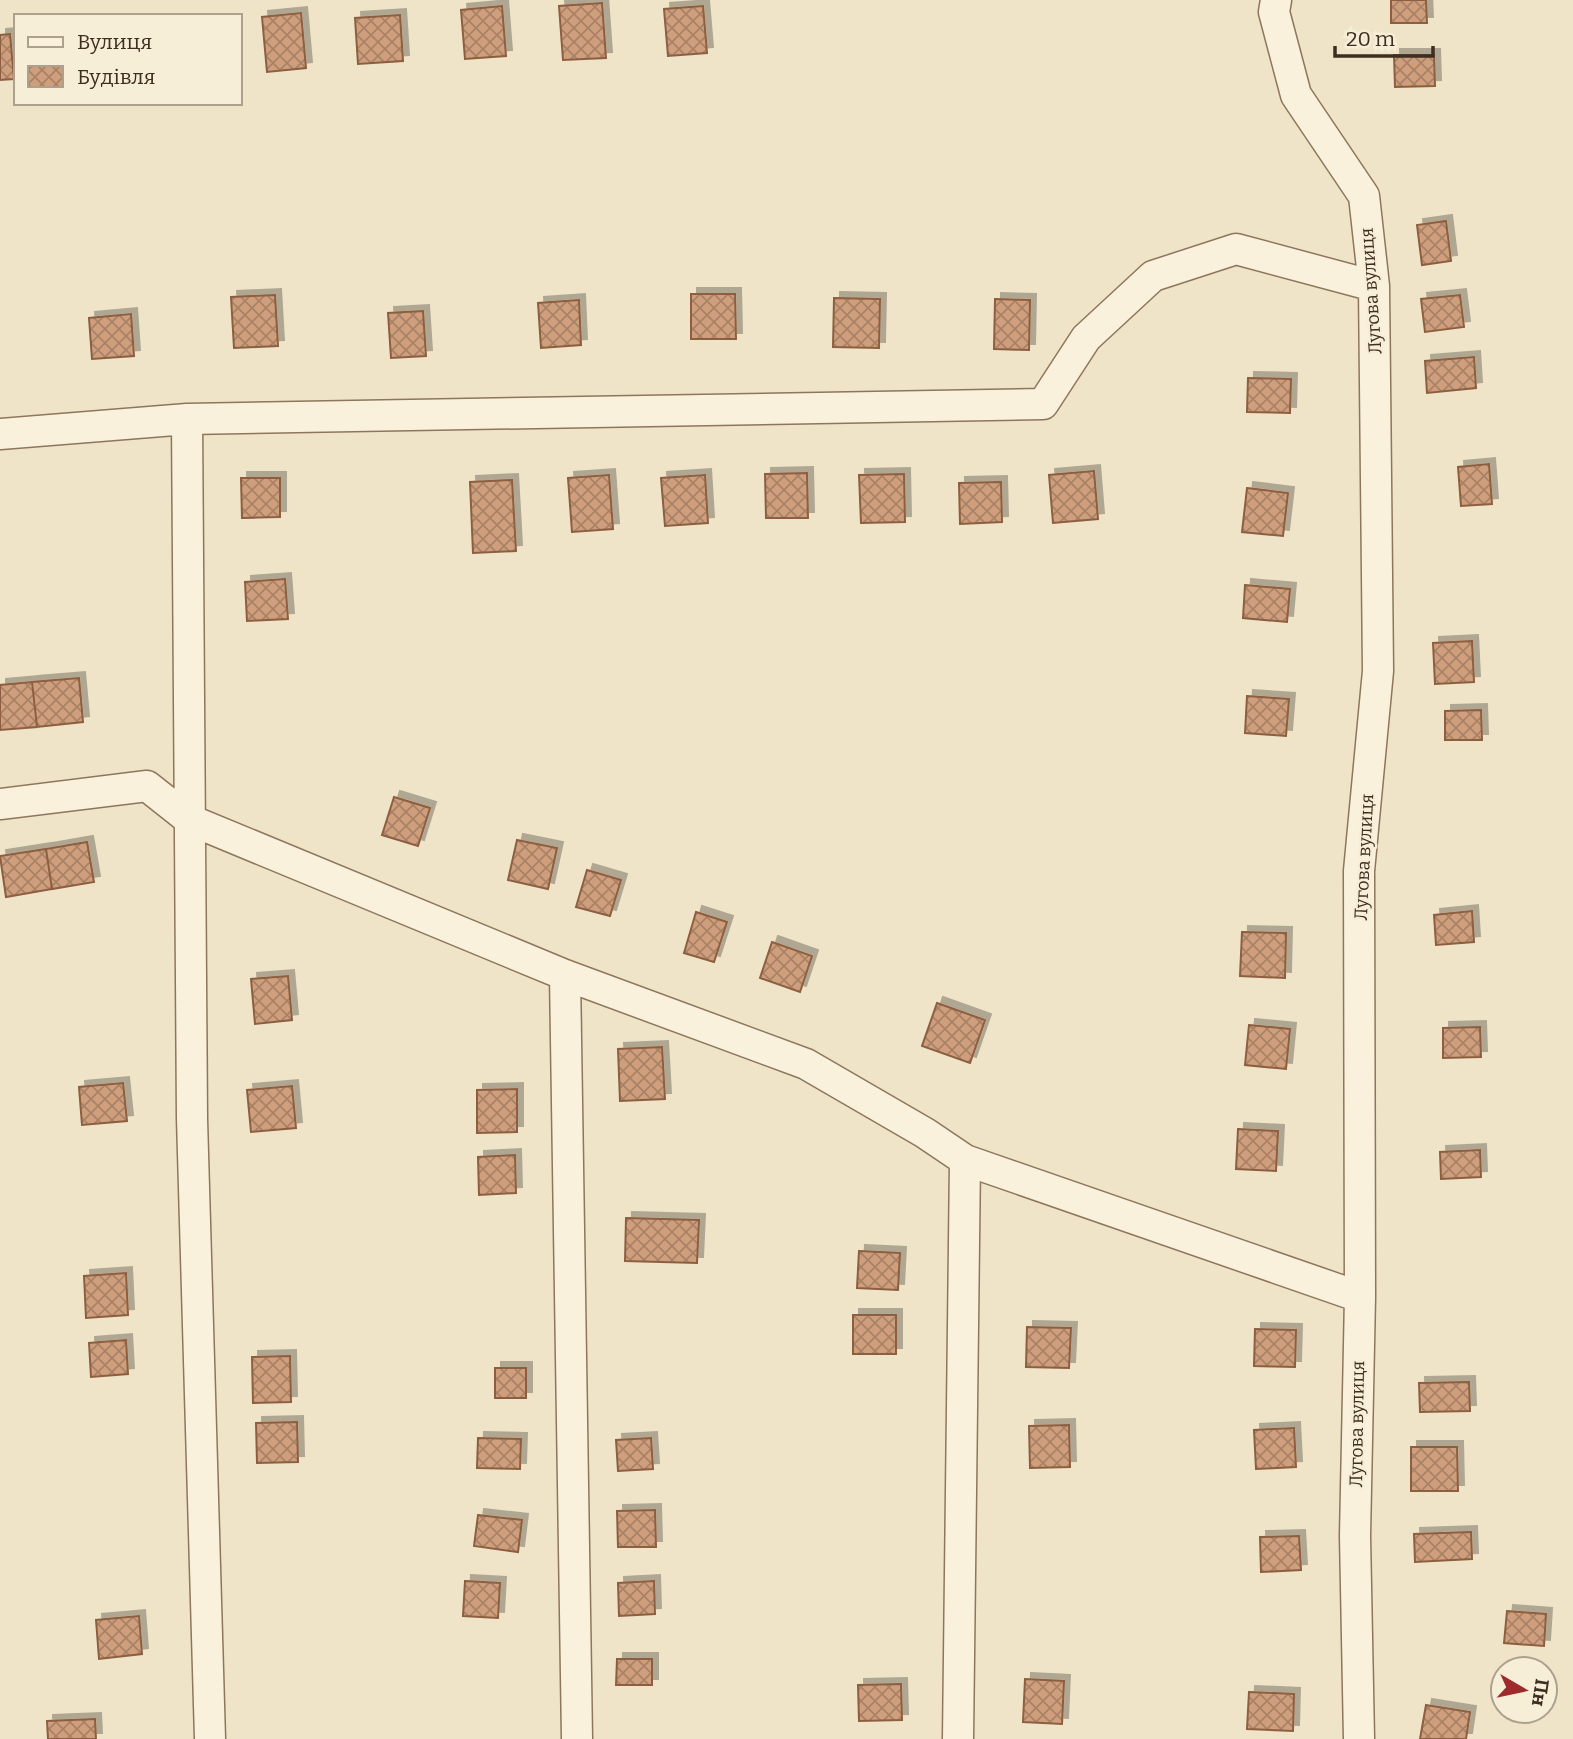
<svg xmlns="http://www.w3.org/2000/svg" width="1573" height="1739" font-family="Bitter,serif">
  <defs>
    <pattern id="building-cross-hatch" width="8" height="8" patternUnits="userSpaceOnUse" patternTransform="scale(1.75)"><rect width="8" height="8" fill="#cf9f7d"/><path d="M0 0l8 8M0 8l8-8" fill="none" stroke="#a98266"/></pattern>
    <filter id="shadow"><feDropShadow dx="6" dy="-6" stdDeviation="0" flood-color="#0004"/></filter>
  </defs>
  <rect width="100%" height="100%" fill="#f0e4c8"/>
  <!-- building -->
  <path fill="url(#building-cross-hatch)" stroke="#8d5f41" stroke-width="2" filter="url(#shadow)" d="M1391,0H1426L1427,23H1391Z
    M602,3L606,58L563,60L559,6Z
    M502,6L506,56L465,59L461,10Z
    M703,6L707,53L668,56L664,9Z
    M301,13L306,68L267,72L262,17Z
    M400,15L403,61L358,64L355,18Z
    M10,34L14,79L0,80V35Z
    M1394,55H1434L1435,86L1395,87Z
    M1446,221L1451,261L1422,265L1417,225Z
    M691,294H735L736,339H691Z
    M275,295L278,346L234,348L231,297Z
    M1460,295L1464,327L1425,332L1421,299Z
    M834,298L880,299L879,348L833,347Z
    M995,299L1030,300L1029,350L994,349Z
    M579,300L581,345L541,348L538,303Z
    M423,311L426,356L391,358L388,313Z
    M131,314L134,356L92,359L89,318Z
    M1474,357L1476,388L1427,393L1425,361Z
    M1248,378L1291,379L1290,413L1247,412Z
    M1489,464L1492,504L1461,506L1458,467Z
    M1094,471L1098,519L1053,523L1049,475Z
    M807,473L808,518H766L765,474Z
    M904,474L905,522L861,523L859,475Z
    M609,475L613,529L572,532L568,478Z
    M705,475L708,523L665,526L661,478Z
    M241,478H280V517L242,518Z
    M512,480L516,551L473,553L470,482Z
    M1001,482L1002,522L960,524L959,483Z
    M1247,488L1288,493L1283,536L1242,532Z
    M285,579L288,619L247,621L245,582Z
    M1245,585L1290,589L1287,622L1243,618Z
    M1472,641L1474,682L1435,684L1433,643Z
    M79,678L83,722L37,727L32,682Z
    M32,682L37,727L0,730V685Z
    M1247,696L1289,699L1286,736L1245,733Z
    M1481,710L1482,740H1445V711Z
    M394,797L430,808L418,846L382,835Z
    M517,840L557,848L548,889L508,880Z
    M87,842L94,882L52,889L46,849Z
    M46,849L52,889L6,897L0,856Z
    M587,870L621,880L610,916L576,907Z
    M1472,911L1474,942L1436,945L1434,915Z
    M696,912L727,922L714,962L684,953Z
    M1242,932L1286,933L1285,978L1240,976Z
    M772,942L812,956L800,992L760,978Z
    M288,976L292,1020L255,1024L251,979Z
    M937,1003L985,1020L970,1063L922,1046Z
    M1249,1025L1290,1029L1286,1069L1245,1065Z
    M1480,1027L1481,1057L1443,1058V1028Z
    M662,1047L665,1099L620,1101L618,1049Z
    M123,1083L127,1121L82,1125L79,1087Z
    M292,1086L296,1128L251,1132L247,1090Z
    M517,1089V1132L477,1133V1090Z
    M1238,1129L1278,1131L1276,1171L1236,1169Z
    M1480,1150L1481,1177L1441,1179L1440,1152Z
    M515,1155L516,1193L479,1195L478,1157Z
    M626,1218L699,1220L697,1263L625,1261Z
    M859,1251L900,1253L898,1290L857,1288Z
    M126,1273L128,1315L86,1318L84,1276Z
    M853,1315H896V1354H853Z
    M1027,1327L1071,1328L1069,1368L1026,1367Z
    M1255,1329L1296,1330L1295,1367L1254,1366Z
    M126,1340L128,1374L91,1377L89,1343Z
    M290,1356L291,1402L253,1403L252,1357Z
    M495,1368H526V1398H495Z
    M1469,1382L1470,1411L1420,1412L1419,1383Z
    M297,1422L298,1462L257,1463L256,1423Z
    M1069,1425L1070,1467L1030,1468L1029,1426Z
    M1294,1428L1296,1467L1256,1469L1254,1430Z
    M478,1438L521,1439L520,1469L477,1468Z
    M651,1438L653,1469L618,1471L616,1440Z
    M1411,1447H1457L1458,1491H1411Z
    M655,1510L656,1547H618L617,1511Z
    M478,1515L522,1520L518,1552L474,1546Z
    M1471,1532L1472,1559L1415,1562L1414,1534Z
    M1299,1536L1301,1570L1261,1572L1260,1537Z
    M465,1581L500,1583L498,1618L463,1616Z
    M654,1581L655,1614L619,1616L618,1583Z
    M1507,1611L1546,1614L1544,1646L1504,1643Z
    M139,1616L142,1654L99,1659L96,1620Z
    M617,1659H652V1685H616Z
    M1025,1679L1064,1681L1062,1724L1023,1722Z
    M901,1684L902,1720L859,1721L858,1685Z
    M1249,1692L1294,1694L1293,1731L1247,1729Z
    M1426,1705L1470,1712L1466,1739H1420Z
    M95,1719L96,1739H48L47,1721Z"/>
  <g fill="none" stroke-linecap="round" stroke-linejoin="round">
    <defs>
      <path id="minor" d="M1276,0L1274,12L1296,95L1364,196L1374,286L1378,671L1359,871L1360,1297L1355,1536L1359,1739
        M187,419L192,1119L210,1739
        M0,434L187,419L1043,404L1086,338L1153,276L1236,249L1374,286
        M0,804L147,786L190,820L565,975L806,1064L925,1133L965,1160L1360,1297
        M565,975L577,1739
        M958,1739L965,1160"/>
    </defs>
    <!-- minor casing -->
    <use href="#minor" stroke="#8d765c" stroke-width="33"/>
    <!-- minor -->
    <use href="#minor" stroke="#faf1dc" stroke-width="30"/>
  </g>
  <g text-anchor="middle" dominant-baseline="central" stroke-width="5" stroke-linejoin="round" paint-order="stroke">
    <!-- street labels -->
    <g font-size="18" fill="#3d2e20" stroke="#f7eed8">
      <text transform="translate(1371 291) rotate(-94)">Лугова вулиця</text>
      <text transform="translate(1364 857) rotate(-87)">Лугова вулиця</text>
      <text transform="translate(1357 1424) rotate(-89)">Лугова вулиця</text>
    </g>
  </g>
  <!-- legend -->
  <rect x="14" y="14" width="228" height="91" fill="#f7eed8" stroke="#ada18e" stroke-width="2"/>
  <rect x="28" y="37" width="35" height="10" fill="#faf1dc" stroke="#ada18e" stroke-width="2"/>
  <text x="77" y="49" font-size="21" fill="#3d2e20">Вулиця</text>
  <rect x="28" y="66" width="35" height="21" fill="url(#building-cross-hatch)" stroke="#ada18e" stroke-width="2"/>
  <text x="77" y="84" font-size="21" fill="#3d2e20">Будівля</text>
  <!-- north arrow -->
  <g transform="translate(1524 1690) rotate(99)"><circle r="33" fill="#f7eed8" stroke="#ada18e" stroke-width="2"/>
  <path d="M0-5L12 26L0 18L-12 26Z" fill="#9e2a2b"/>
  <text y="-10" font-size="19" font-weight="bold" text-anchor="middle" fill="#3d2e20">Пн</text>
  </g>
  <!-- scale -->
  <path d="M1335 46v10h98v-10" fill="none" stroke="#3d2e20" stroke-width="3.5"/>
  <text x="1346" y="46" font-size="21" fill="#3d2e20" stroke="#f7eed8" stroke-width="5" paint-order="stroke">20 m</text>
</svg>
